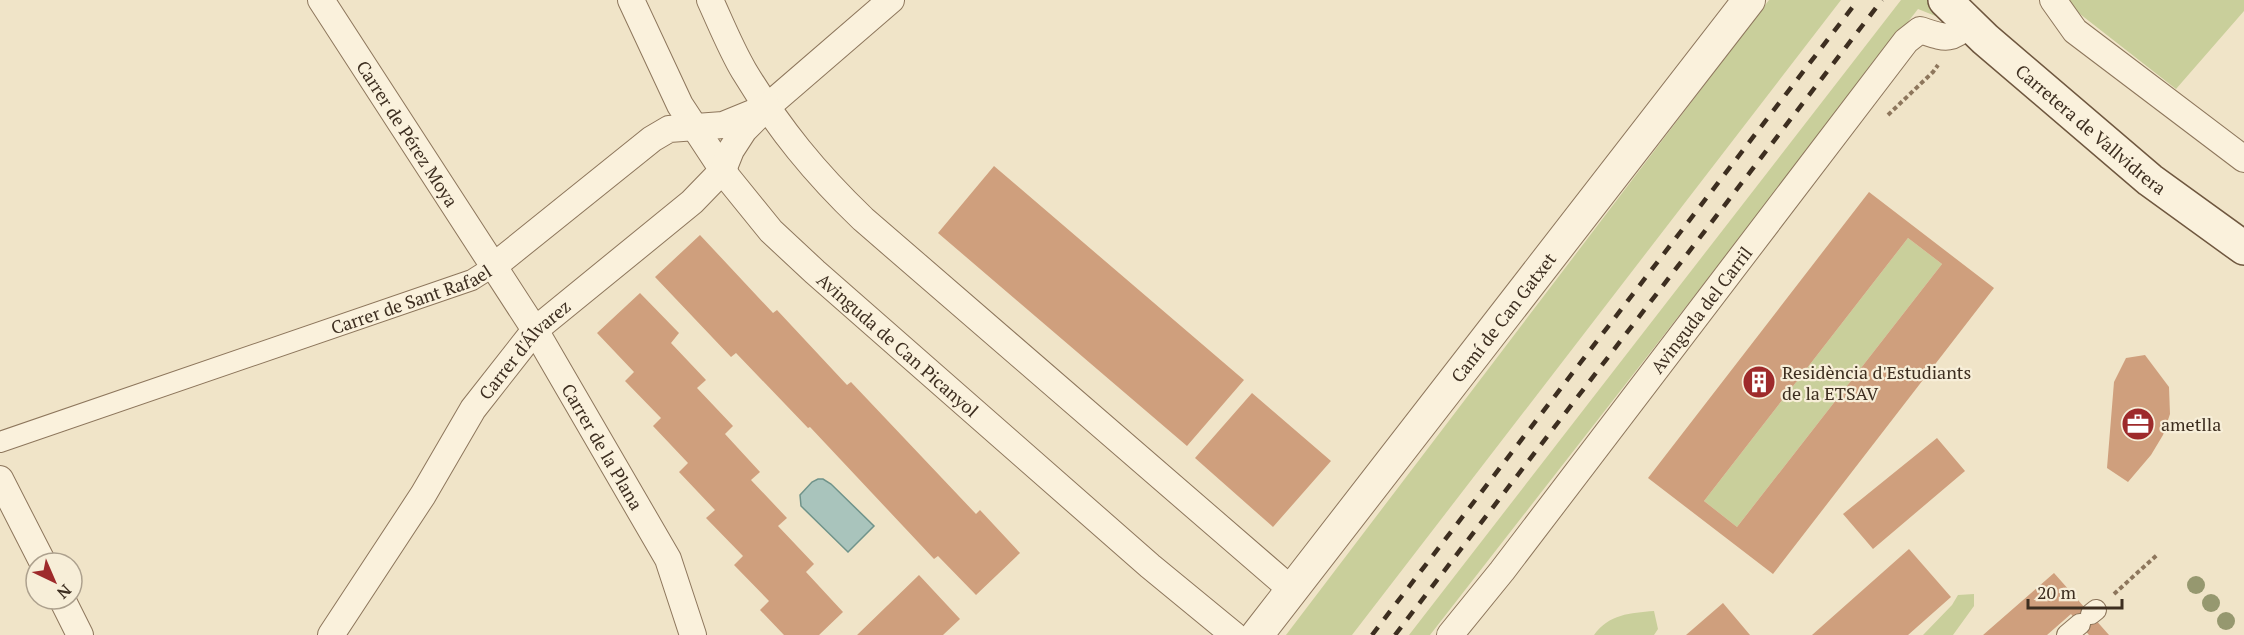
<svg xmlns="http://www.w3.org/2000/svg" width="2244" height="635" font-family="'PT Serif',serif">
  <rect width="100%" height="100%" fill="#f0e4c8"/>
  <!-- green -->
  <path fill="#c9cf9b" d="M1769,0H1841L1352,635H1286Z
    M1901,0H1954L1938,17L1918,9L1430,635H1409Z
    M2068,0H2244V11L2176,89L2071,7Z
    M1908,238L1942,264L1737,527L1704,501Z
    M1974,594V606L1953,635H1923L1952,605L1958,595Z
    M1654,611L1658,629L1654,635H1594C1609,614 1630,613 1654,611Z"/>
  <!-- water -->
  <path fill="#a9c4bc" stroke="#6f938a" stroke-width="1.5" d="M818,479H823L831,484L874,526L848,552L801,506L800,495L812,482Z"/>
  <!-- building -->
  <path fill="#cf9f7d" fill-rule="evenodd" d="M994,166L1244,380L1187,446L938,233Z
    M1869,192L1994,288L1773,574L1648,478ZM1908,238L1942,264L1737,527L1704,501Z
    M700,235L773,313L777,310L847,385L851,382L976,514L980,510L1020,553L976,595L938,556L934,559L810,427L808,428L736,353L731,357L655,277Z
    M640,293L679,333L671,343L706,380L697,388L733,426L725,434L760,472L751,480L787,518L778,526L814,564L806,572L843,612L819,635H784L760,610L769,601L734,565L743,556L706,518L715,510L679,472L688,463L653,426L661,418L625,381L634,372L597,333Z
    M2145,355L2169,387L2170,414L2163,435L2151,455L2128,482L2107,468L2114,382L2126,358Z
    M1252,393L1331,461L1273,527L1195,458Z
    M1937,438L1965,471L1873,549L1843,514Z
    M1909,549L1951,597L1908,635H1812Z
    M2054,573L2109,635H2089L2071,614L2047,635H1983Z
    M919,575L960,619L943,635H857Z
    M1723,603L1750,635H1686Z"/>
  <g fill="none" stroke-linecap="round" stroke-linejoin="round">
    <defs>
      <g id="pedestrian">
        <path id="s1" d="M0,442L472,280L494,266"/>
        <path d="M2091,614L2096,610"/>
        <path d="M2067,635L2080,624"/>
      </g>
      <g id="minor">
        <path id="s2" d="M321,0L535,330L668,559L693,635"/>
        <path id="s3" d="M631,0L680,105L728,178L771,231L815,272L1150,566L1234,635"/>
        <path d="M710,0C721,24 731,49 744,71C779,129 815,173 863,219L1293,591"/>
        <path d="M2053,0L2075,31L2244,159"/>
        <path d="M494,266L652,139L669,129L723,125L767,107L891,0"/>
        <path d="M0,479L43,563"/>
        <path d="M62,599L80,635"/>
        <path id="s4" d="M331,635L423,495L473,409L535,330L692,202L723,170L731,150L744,130L767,107"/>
        <path id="s5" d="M1450,635L1502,571L1906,41L1920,30C1945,38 1950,42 1970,23"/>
      </g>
      <g id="tertiary">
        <path id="s6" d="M1257,635L1749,0"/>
      </g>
      <g id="secondary">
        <path id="s7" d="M1945,0L1985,39L2150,180L2244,248"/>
      </g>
    </defs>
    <!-- pedestrian casing -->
    <use href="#pedestrian" stroke="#8d765c" stroke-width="22"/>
    <!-- minor casing -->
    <use href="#minor" stroke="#8d765c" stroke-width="28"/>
    <!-- tertiary casing -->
    <use href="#tertiary" stroke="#8d765c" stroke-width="34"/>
    <!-- secondary casing -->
    <use href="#secondary" stroke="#6f573f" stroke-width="36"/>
    <!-- path -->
    <path stroke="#8d765c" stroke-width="4" stroke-dasharray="4.5 3" stroke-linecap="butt" d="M1888,115L1933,72L1938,65
      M2114,594L2158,554"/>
    <!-- pedestrian -->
    <use href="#pedestrian" stroke="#faf1dc" stroke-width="20"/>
    <!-- minor -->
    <use href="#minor" stroke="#faf1dc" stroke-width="26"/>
    <!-- tertiary -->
    <use href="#tertiary" stroke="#faf1dc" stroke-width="32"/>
    <!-- secondary -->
    <use href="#secondary" stroke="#faf1dc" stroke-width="33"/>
    <!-- rail -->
    <path stroke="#3d2e20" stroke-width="4.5" stroke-dasharray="10 10" stroke-linecap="butt" d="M1372,635L1858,0
      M1395,635L1882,0"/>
  </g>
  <!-- trees -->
  <g fill="#96986f">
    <circle cx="2196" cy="585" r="9"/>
    <circle cx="2211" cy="603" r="9"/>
    <circle cx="2226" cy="621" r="9"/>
  </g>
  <!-- icons -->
  <defs>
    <symbol id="building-disc" viewBox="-11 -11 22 22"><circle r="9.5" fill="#9e2a2b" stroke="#f7eed8"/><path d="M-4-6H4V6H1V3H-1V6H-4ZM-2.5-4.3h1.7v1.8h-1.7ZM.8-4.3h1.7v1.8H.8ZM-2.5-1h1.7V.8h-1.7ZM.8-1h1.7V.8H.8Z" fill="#fff"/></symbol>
    <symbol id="office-disc" viewBox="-11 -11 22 22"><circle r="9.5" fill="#9e2a2b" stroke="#f7eed8"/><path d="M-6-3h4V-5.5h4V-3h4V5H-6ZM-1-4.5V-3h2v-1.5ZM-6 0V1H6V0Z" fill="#fff"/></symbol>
  </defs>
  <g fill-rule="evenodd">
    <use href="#building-disc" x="1740" y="363" width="38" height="38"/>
    <use href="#office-disc" x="2119" y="405" width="38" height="38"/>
  </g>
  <g text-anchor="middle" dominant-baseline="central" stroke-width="4.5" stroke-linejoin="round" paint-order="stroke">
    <!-- street labels -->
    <g font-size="18" fill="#3d2e20" stroke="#f7eed8">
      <text stroke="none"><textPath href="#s7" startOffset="195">Carretera de Vallvidrera</textPath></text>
      <text stroke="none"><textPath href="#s2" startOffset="159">Carrer de Pérez Moya</textPath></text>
      <text stroke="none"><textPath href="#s1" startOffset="435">Carrer de Sant Rafael</textPath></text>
      <text stroke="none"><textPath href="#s5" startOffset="411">Avinguda del Carril</textPath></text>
      <text stroke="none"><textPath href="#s6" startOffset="402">Camí de Can Gatxet</textPath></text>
      <text stroke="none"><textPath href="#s3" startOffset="442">Avinguda de Can Picanyol</textPath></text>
      <text stroke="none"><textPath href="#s4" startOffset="346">Carrer d'Álvarez</textPath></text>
      <text stroke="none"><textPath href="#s2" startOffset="528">Carrer de la Plana</textPath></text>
    </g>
    <!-- poi labels -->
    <g font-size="18" fill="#3d2e20" stroke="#f7eed8" text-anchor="start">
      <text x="1782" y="372">Residència d'Estudiants<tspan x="1782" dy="21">de la ETSAV</tspan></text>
      <text x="2161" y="424">ametlla</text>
    </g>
  </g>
  <!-- north arrow -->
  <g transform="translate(54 581) rotate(136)"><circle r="28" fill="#f7eed8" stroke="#ada18e" stroke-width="1.5"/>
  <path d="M0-4.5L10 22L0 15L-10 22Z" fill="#9e2a2b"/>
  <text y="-9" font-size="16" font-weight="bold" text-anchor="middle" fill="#3d2e20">N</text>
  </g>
  <!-- scale -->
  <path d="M2028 599v9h94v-9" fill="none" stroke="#3d2e20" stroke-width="3"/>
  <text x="2037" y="599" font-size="18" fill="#3d2e20" stroke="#f7eed8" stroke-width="4.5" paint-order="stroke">20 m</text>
</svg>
